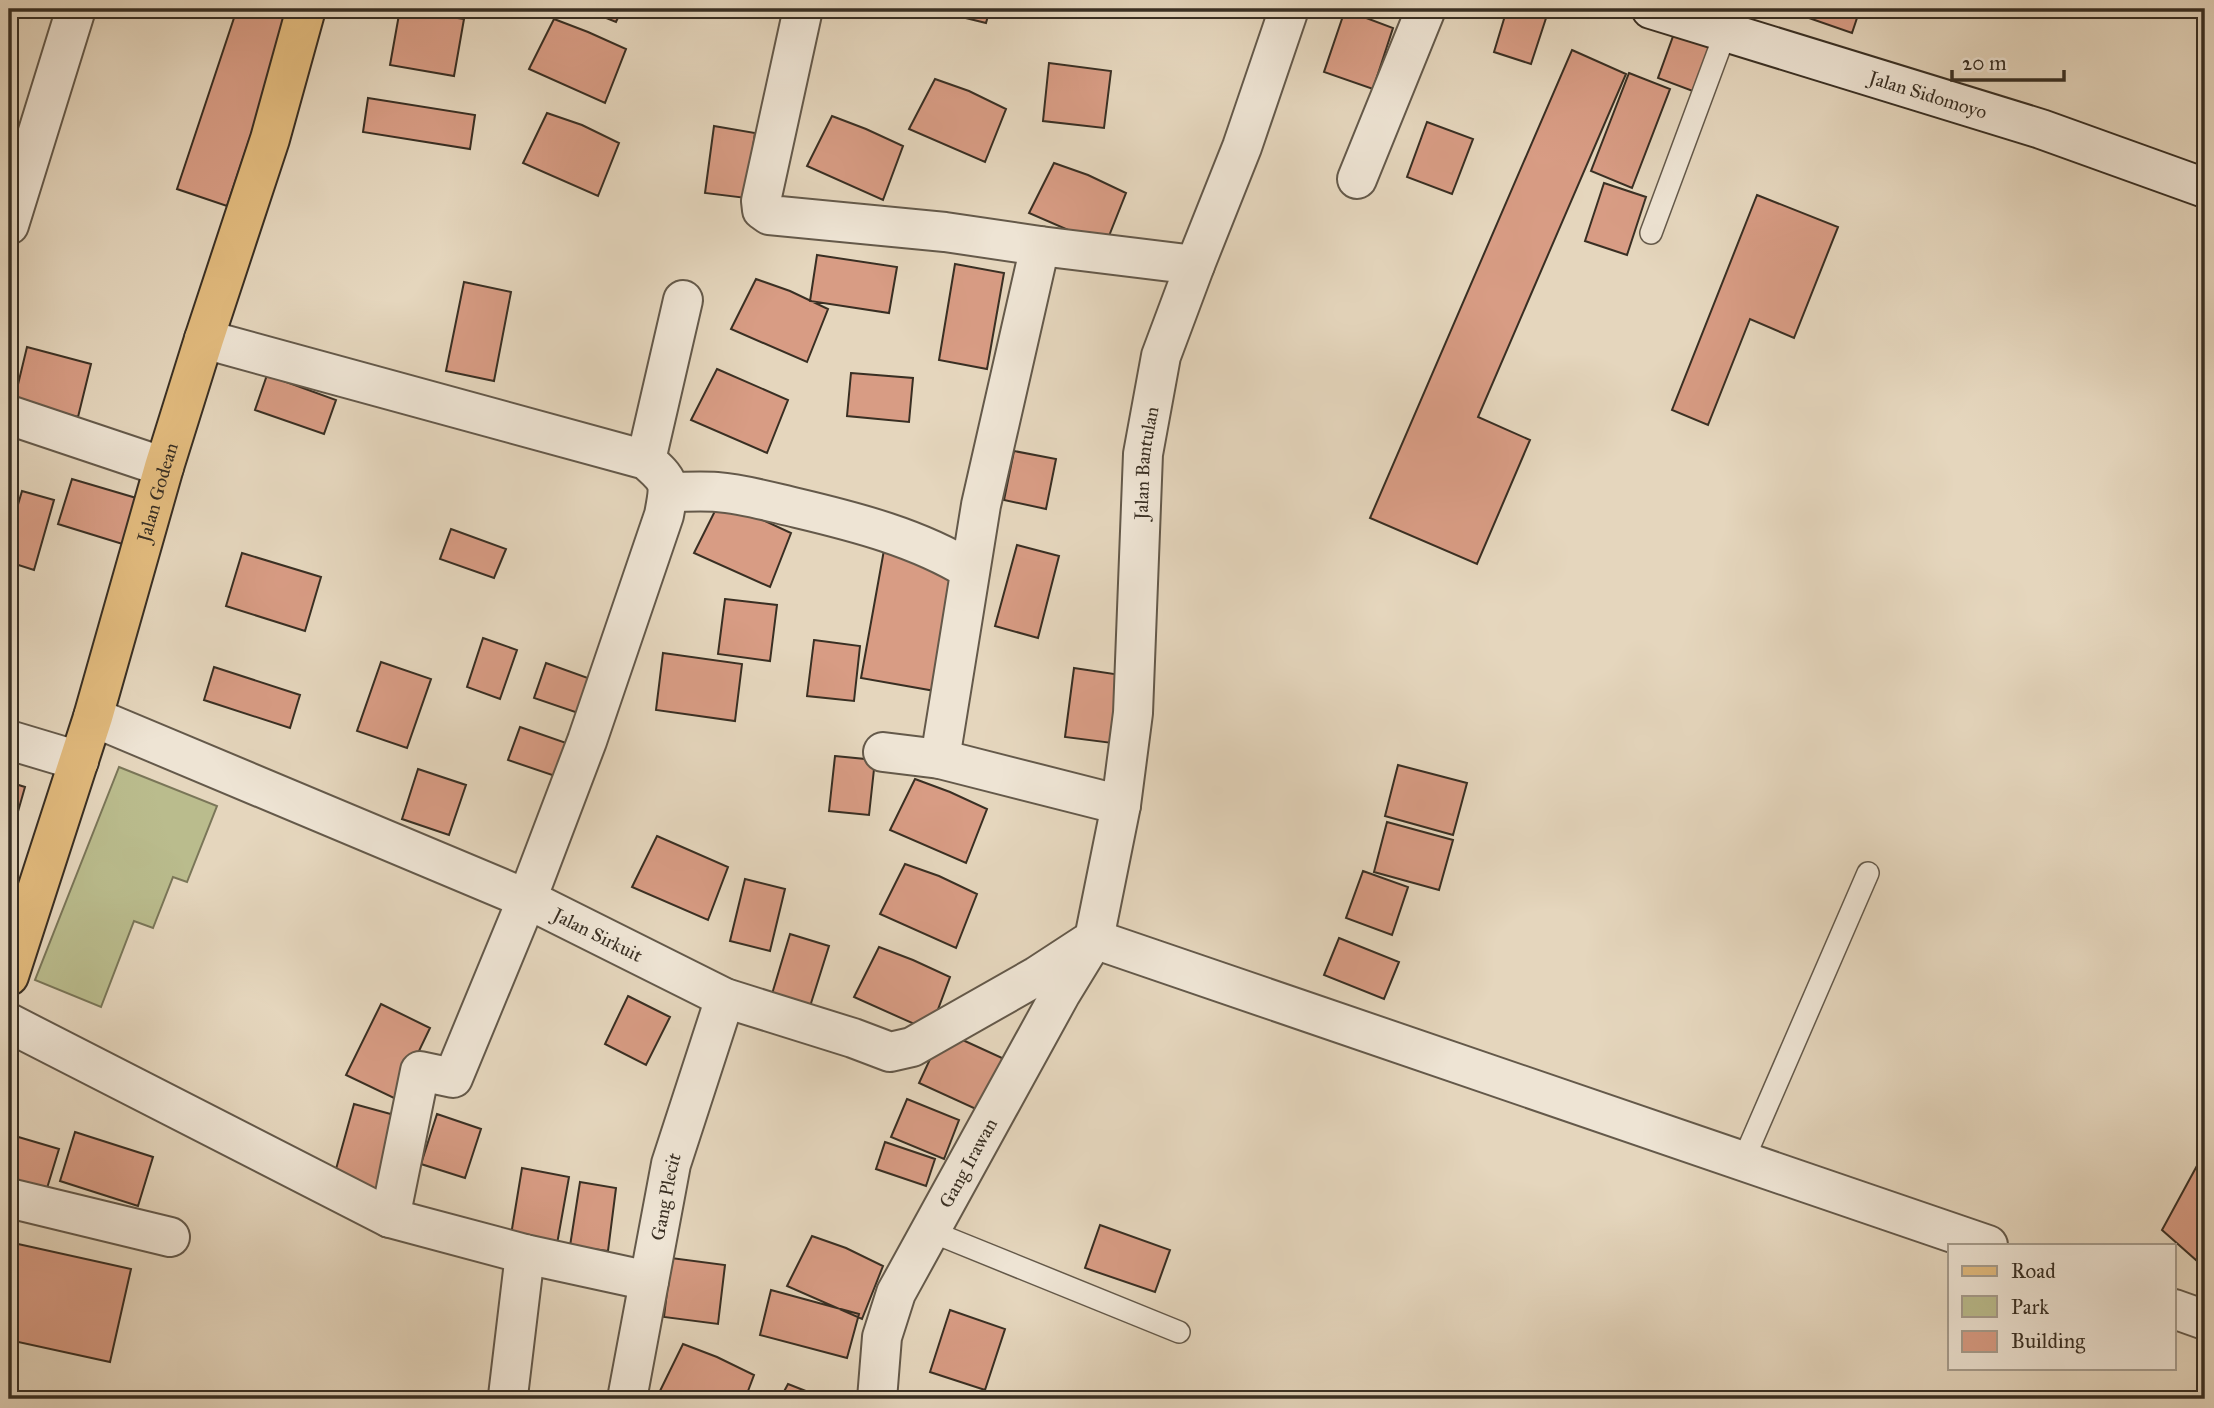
<svg xmlns="http://www.w3.org/2000/svg" width="2214" height="1408" font-family="'IM FELL Great Primer',serif">
  <rect width="100%" height="100%" fill="#e5d6bd"/>
  <filter id="stains"><feTurbulence type="fractalNoise" baseFrequency=".00286" numOctaves="4"/><feColorMatrix values="0 0 0 0 .2 0 0 0 0 .09 0 0 0 0 .02 0 0 0 .5 -.17"/></filter>
  <radialGradient id="worn" r=".72"><stop offset=".6" stop-color="#630" stop-opacity="0"/><stop offset="1" stop-color="#630" stop-opacity=".3"/></radialGradient>
  <!-- green -->
  <path fill="#babc8d" stroke="#7a7658" stroke-width="2" d="M119,767L217,806L187,882L173,877L153,928L134,921L101,1007L35,980Z"/>
  <!-- building -->
  <path fill="#d89c84" stroke="#392f23" stroke-width="2" d="M237,9H293L227,206L177,189Z
    M400,9L464,19L454,76L390,65Z
    M584,9H622L616,22Z
    M929,9H990L986,23Z
    M1507,9H1549L1531,64L1494,52Z
    M1783,9H1860L1852,33Z
    M1345,10L1393,28L1373,89L1324,72Z
    M554,19L588,32L626,49L605,103L529,69Z
    M1676,28L1716,43L1698,93L1658,78Z
    M1572,50L1626,74L1478,417L1530,440L1477,564L1370,518Z
    M1049,63L1111,71L1104,128L1043,121Z
    M1629,73L1670,89L1632,188L1591,171Z
    M935,79L969,91L1006,109L985,162L909,129Z
    M368,98L475,115L470,149L363,132Z
    M547,113L582,125L619,143L598,196L523,163Z
    M832,116L866,129L903,146L883,200L807,166Z
    M1427,122L1473,139L1452,194L1407,177Z
    M714,126L755,133L746,198L705,193Z
    M1054,163L1088,175L1126,193L1105,246L1029,213Z
    M1604,183L1646,197L1627,255L1585,241Z
    M1757,195L1838,227L1794,338L1750,319L1708,425L1672,410Z
    M817,255L897,267L889,313L810,301Z
    M955,264L1004,273L987,369L939,360Z
    M756,279L790,291L828,309L807,362L731,329Z
    M464,282L511,292L494,381L446,371Z
    M27,347L91,364L78,417L14,401Z
    M717,369L788,400L767,453L691,420Z
    M851,373L913,378L909,422L847,416Z
    M267,375L336,400L324,434L255,410Z
    M1014,451L1056,459L1046,509L1004,500Z
    M72,479L143,500L129,546L58,524Z
    M22,491L54,500L34,570L9,562V535Z
    M719,503L754,516L791,533L770,587L694,553Z
    M451,529L506,549L494,578L440,559Z
    M1017,545L1059,556L1038,638L995,626Z
    M884,550L958,564L935,691L861,678Z
    M242,553L321,577L305,631L226,606Z
    M725,599L777,605L770,661L718,654Z
    M483,638L517,650L500,699L467,687Z
    M814,640L860,646L854,701L807,696Z
    M663,653L742,664L735,721L656,710Z
    M381,662L431,679L407,748L357,731Z
    M546,663L599,682L587,716L534,698Z
    M214,667L300,695L290,728L204,700Z
    M1074,668L1121,675L1112,743L1065,737Z
    M520,727L575,746L564,779L508,760Z
    M835,756L875,760L869,815L829,811Z
    M1398,765L1467,783L1453,835L1385,816Z
    M418,769L466,785L449,835L402,819Z
    M915,779L950,792L987,809L966,863L890,830Z
    M9,782L25,787L13,829L9,828Z
    M1387,822L1453,840L1439,890L1374,872Z
    M657,836L728,867L708,920L632,887Z
    M905,864L939,876L977,894L956,948L880,914Z
    M1363,871L1408,887L1392,935L1346,918Z
    M745,879L785,889L770,951L730,941Z
    M790,934L829,946L807,1016L769,1004Z
    M1339,938L1399,962L1384,999L1324,975Z
    M879,947L913,960L950,977L930,1031L854,997Z
    M628,996L670,1017L646,1065L605,1044Z
    M381,1004L430,1028L396,1099L346,1075Z
    M943,1031L1013,1063L989,1115L919,1083Z
    M907,1099L959,1120L944,1159L891,1137Z
    M354,1104L398,1116L377,1192L333,1180Z
    M437,1114L481,1129L465,1178L421,1164Z
    M75,1132L153,1157L138,1206L60,1181Z
    M15,1136L59,1149L44,1198L9,1187V1158Z
    M885,1142L935,1159L926,1186L876,1169Z
    M2205,1151V1268L2162,1230Z
    M522,1168L569,1177L557,1244L511,1235Z
    M580,1182L616,1188L608,1251L570,1246Z
    M1100,1225L1170,1250L1155,1292L1085,1268Z
    M812,1236L846,1248L883,1266L862,1319L787,1286Z
    M9,1242L131,1269L110,1362L9,1340Z
    M671,1258L725,1265L718,1324L664,1317Z
    M771,1290L859,1314L847,1358L760,1335Z
    M950,1310L1005,1329L985,1390L930,1372Z
    M683,1344L717,1357L754,1375L745,1399H668L658,1395Z
    M788,1384L821,1397L827,1399H780Z"/>
  <g fill="none" stroke-linecap="round" stroke-linejoin="round">
    <defs>
      <path id="lane" d="M1651,233L1726,31
        M1743,1161L1868,873
        M930,1231L1179,1332"/>
      <g id="street">
        <path d="M803,9L761,201L762,210L769,215L945,232L1040,246L1195,265"/>
        <path d="M1357,179L1426,9"/>
        <path d="M9,225L76,9"/>
        <path d="M204,339L646,460C671,482 670,483 664,515L587,741L527,899L453,1078L420,1071L390,1218"/>
        <path d="M9,415L164,467"/>
        <path d="M646,460L683,300"/>
        <path d="M669,492C685,492 701,491 717,492C744,494 771,502 797,508C856,522 918,538 970,570"/>
        <path id="s1" d="M93,717L527,899L725,998L853,1038L890,1052L912,1047L1037,976L1086,944"/>
        <path d="M9,740L79,761"/>
        <path d="M883,752L940,759L1121,805"/>
        <path d="M940,759L981,505L1040,246"/>
        <path d="M1094,939L1988,1245"/>
        <path d="M9,1023L390,1218L525,1254L649,1281"/>
        <path d="M9,1198L170,1237"/>
        <path d="M2174,1309L2205,1320"/>
        <path d="M508,1396L525,1254"/>
        <path id="s2" d="M627,1399L671,1164L725,998"/>
        <path id="s3" d="M877,1399L882,1337L896,1293L1061,993L1094,939L1121,805L1133,713L1143,454L1161,356L1195,265L1242,147L1289,9"/>
      </g>
      <g id="secondary">
        <path id="s4" d="M1651,9L2041,129L2205,188"/>
      </g>
      <g id="primary">
        <path id="s5" d="M9,976L93,717L164,467L204,339L270,139L306,9"/>
      </g>
    </defs>
    <!-- lane casing -->
    <use href="#lane" stroke="#64594a" stroke-width="24"/>
    <!-- street casing -->
    <use href="#street" stroke="#64594a" stroke-width="42"/>
    <!-- secondary casing -->
    <use href="#secondary" stroke="#392f23" stroke-width="42"/>
    <!-- primary casing -->
    <use href="#primary" stroke="#392f23" stroke-width="42"/>
    <!-- lane -->
    <use href="#lane" stroke="#eee4d4" stroke-width="21"/>
    <!-- street -->
    <use href="#street" stroke="#eee4d4" stroke-width="38"/>
    <!-- secondary -->
    <use href="#secondary" stroke="#eee4d4" stroke-width="38"/>
    <!-- primary -->
    <use href="#primary" stroke="#e2bb7e" stroke-width="38"/>
  </g>
  <g text-anchor="middle" dominant-baseline="central" stroke-width="5" stroke-linejoin="round" paint-order="stroke">
    <!-- street labels -->
    <g font-size="19" fill="#392f23" stroke="#eee4d4">
      <text stroke="none"><textPath href="#s4" startOffset="290">Jalan Sidomoyo</textPath></text>
      <text stroke="none"><textPath href="#s3" startOffset="994">Jalan Bantulan</textPath></text>
      <text stroke="none"><textPath href="#s5" startOffset="506">Jalan Godean</textPath></text>
      <text stroke="none"><textPath href="#s1" startOffset="550">Jalan Sirkuit</textPath></text>
      <text stroke="none"><textPath href="#s3" startOffset="257">Gang Irawan</textPath></text>
      <text stroke="none"><textPath href="#s2" startOffset="206">Gang Plecit</textPath></text>
    </g>
  </g>
  <!-- margin -->
  <rect width="2214" height="1408" fill="none" stroke="#e5d6bd" stroke-width="35"/>
  <rect x="10" y="10" width="2193" height="1387" fill="none" stroke="#392f23" stroke-width="3.5"/>
  <rect x="18" y="18" width="2179" height="1373" fill="none" stroke="#392f23" stroke-width="2"/>
  <!-- legend -->
  <rect x="1948" y="1244" width="228" height="126" fill="#eee4d4" stroke="#a69c8d" stroke-width="2"/>
  <rect x="1962" y="1266" width="35" height="10" fill="#e2bb7e" stroke="#a69c8d" stroke-width="2"/>
  <text x="2011" y="1278" font-size="21" fill="#392f23">Road</text>
  <rect x="1962" y="1296" width="35" height="21" fill="#babc8d" stroke="#a69c8d" stroke-width="2"/>
  <text x="2011" y="1314" font-size="21" fill="#392f23">Park</text>
  <rect x="1962" y="1331" width="35" height="21" fill="#d89c84" stroke="#a69c8d" stroke-width="2"/>
  <text x="2011" y="1348" font-size="21" fill="#392f23">Building</text>
  <!-- scale -->
  <path d="M1952 70v10h112v-10" fill="none" stroke="#392f23" stroke-width="3.5"/>
  <text x="1962" y="70" font-size="21" fill="#392f23" stroke="#eee4d4" stroke-width="5" paint-order="stroke">20 m</text>
  <rect width="100%" height="100%" filter="url(#stains)"/>
  <rect width="100%" height="100%" fill="url(#worn)"/>
</svg>
